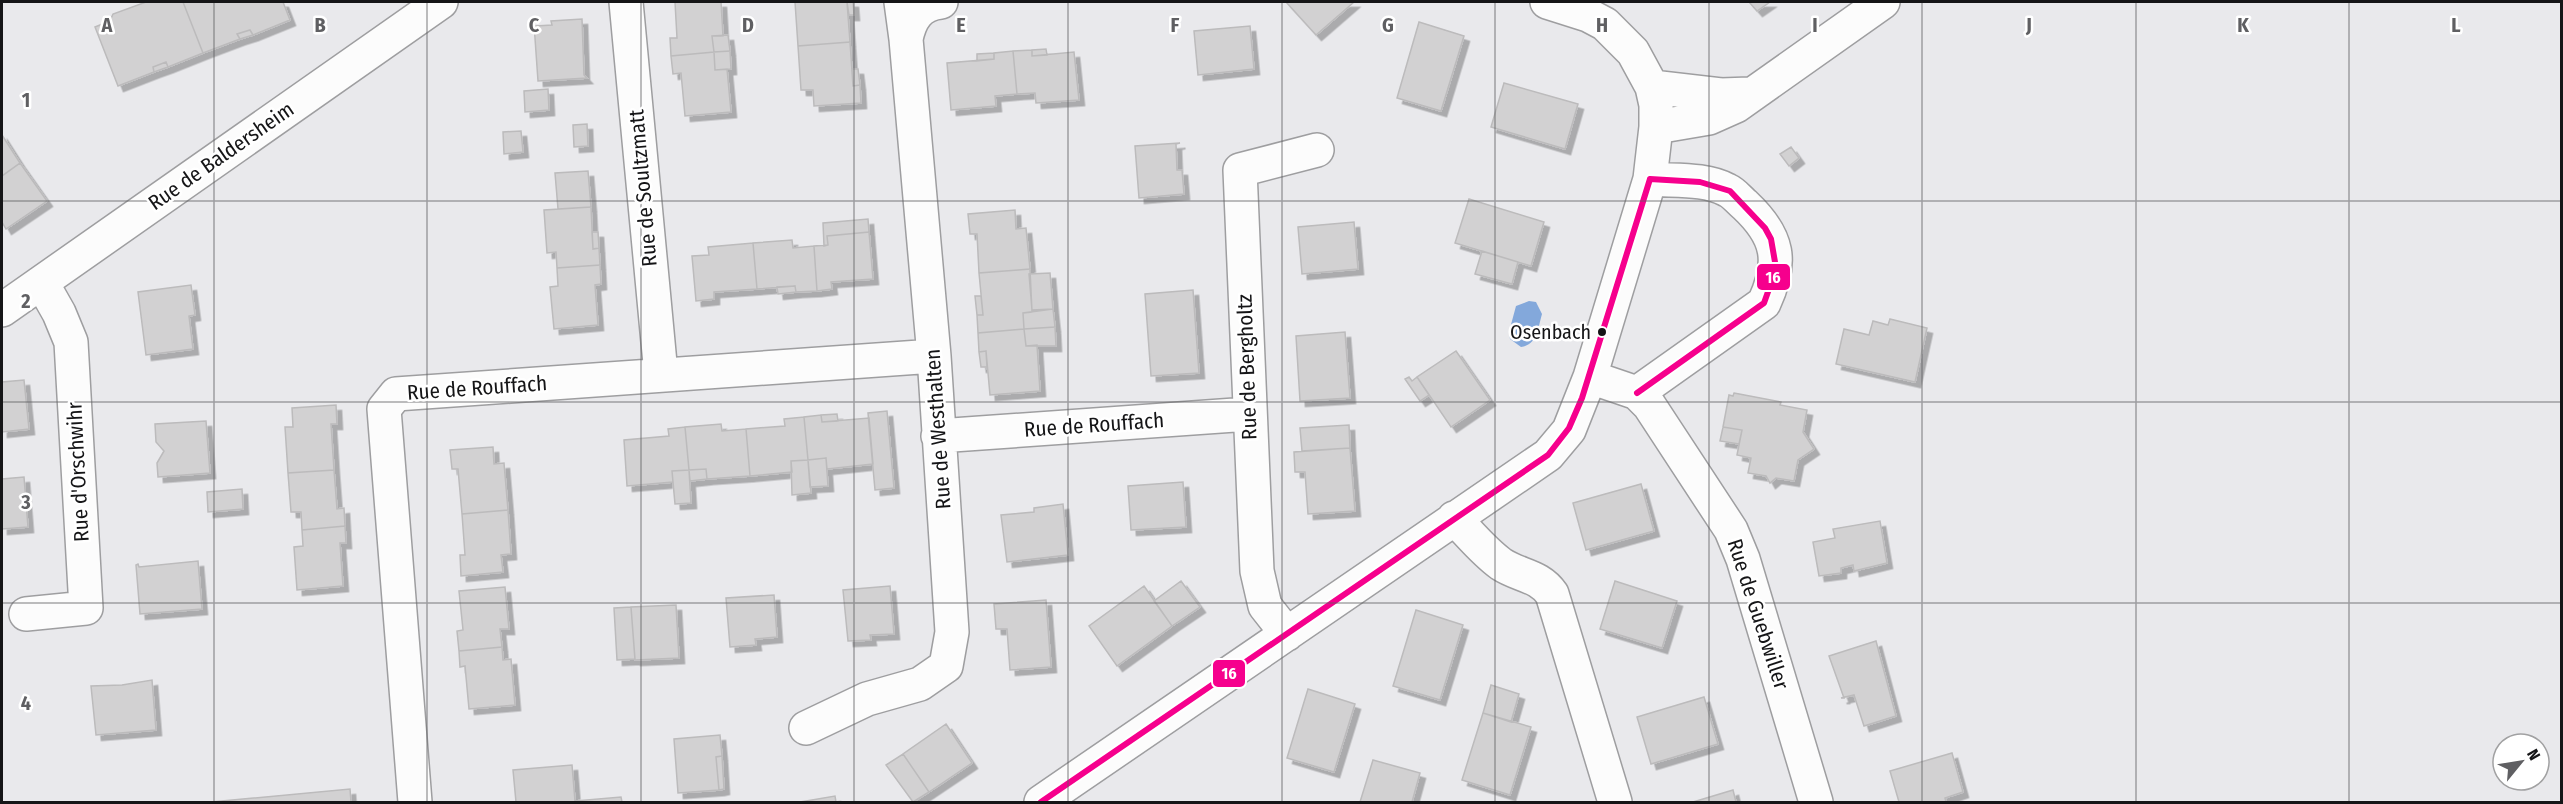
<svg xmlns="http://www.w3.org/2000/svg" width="2563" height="804" font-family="'Fira Sans Condensed',sans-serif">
  <defs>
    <filter id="shadow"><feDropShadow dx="5.5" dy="5.5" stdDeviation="0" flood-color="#0004"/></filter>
  </defs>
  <rect width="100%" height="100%" fill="#e9e9ec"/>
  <!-- water -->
  <path fill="#83a8db" d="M1529,301L1536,302L1542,314C1538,328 1537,345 1521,347L1510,339L1509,332L1516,306Z"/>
  <!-- building -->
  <path fill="#d2d1d2" stroke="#bcbbbc" stroke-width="1.5" filter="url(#shadow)" d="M146,2H183L203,53L168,67L166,62L153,67L154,72L118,86L95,27L110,21L113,14Z
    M183,2H283L290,20L253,35L250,30L237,34L240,39L203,53Z
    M675,2H721L723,36H712L714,52L671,56L670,38H677Z
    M795,2H847L850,42L798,46Z
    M847,2H853L854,15H849Z
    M1286,2H1354L1316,35Z
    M1749,2H1770L1757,11Z
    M582,19L584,75L587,78L538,81L534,24L535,26L552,25L551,21Z
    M1419,22L1464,36L1441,111L1397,98Z
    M1250,26L1254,69L1198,75L1194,31Z
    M250,30L253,35L240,39L237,34Z
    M728,35L730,51L714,52L712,36Z
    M850,42L853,86L860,85L861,103L814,106L813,90H801L798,46Z
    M1046,49L1047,55L1032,56V50Z
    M1032,50V56L1074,52L1079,100L1036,103L1035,93L1017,94L1013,51Z
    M730,51L731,69L715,70L714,52Z
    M1013,51L1017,94L995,96L996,106L951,110L947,63L994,59V53Z
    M714,52L715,70L727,69L731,112L685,116L681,73L673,74L671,56Z
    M994,53V59L977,61V54Z
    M166,62L168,67L154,72L153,67Z
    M852,69H858L860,85L853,86Z
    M1504,83L1578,104L1565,149L1491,127Z
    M548,89L549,110L525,112L524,91Z
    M587,124L588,146L574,147L573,125Z
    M521,131L523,152L504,154L503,132Z
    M2,135L20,163L2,176Z
    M1180,143L1176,144L1177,170H1182L1184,194L1139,198L1135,146Z
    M1791,147L1799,158L1789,166L1780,154Z
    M20,163L47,201L6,229L2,222V176Z
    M588,171L591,207L558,209L555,173Z
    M1469,199L1544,222L1531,266L1455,243Z
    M591,207L593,249L599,248L600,265L557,268L556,252L547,253L544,210Z
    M1015,210L1016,229L1026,228L1030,269L979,273L977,234H970L968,214Z
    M868,219L869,232L827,236L828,245L824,246L823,223Z
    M1354,222L1358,269L1302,274L1298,227Z
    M592,232H598L599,248L593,249Z
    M869,232L873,279L831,282L832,289L817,291L814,246L828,245L827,236Z
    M792,240L793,248L814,246L817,291L796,292L795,286L757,289L753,243Z
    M753,243L757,289L714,292V299L696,301L692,256L709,255L708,247Z
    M1482,251L1518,262L1512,284L1475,274Z
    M600,265L601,284L595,285L598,325L554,329L550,287L558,286L557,268Z
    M1030,269L1032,312L1023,313L1024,329L978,333L977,315H983L979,273Z
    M1050,273L1053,309L1032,310L1029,274Z
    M191,285L195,315L189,316L193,349L146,355L138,292Z
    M795,286L796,292L778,294L777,287Z
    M1193,290L1199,373L1151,376L1145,294Z
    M975,296H981L983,315H977Z
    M1053,309L1055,327L1024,329L1023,313Z
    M1890,319L1927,328L1915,382L1836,364L1844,329L1869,335L1873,321L1888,325Z
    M1055,327L1056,346H1026L1024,329Z
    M1024,329L1026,346L1037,345L1040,391L990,395L986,351L979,352L978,333Z
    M1345,332L1350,398L1300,401L1296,336Z
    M986,351L987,367H981L979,352Z
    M1456,351L1490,400L1451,427L1417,377Z
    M1409,377L1412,381L1417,377L1429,395L1420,401L1405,379Z
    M24,380L29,429L2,432V382Z
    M1734,393L1781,402L1780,405L1807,410L1803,432L1814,449L1798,460L1794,481L1776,478L1770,483L1766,476L1748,473L1751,458L1737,455L1742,430L1723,427L1729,395L1733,396Z
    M336,405L337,424H331L334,470L288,473L285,427H293L292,408Z
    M887,411L894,488L875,490L868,413Z
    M837,414L838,421L822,422L821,415Z
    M821,415L822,422L869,418L873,464L827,469L826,458L808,460L804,417Z
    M804,417L808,460L791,461L792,472L750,476L746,429L785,426L784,419Z
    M206,421L210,473L158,477L157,463L164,451L156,442L155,424Z
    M721,424L722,431L746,429L750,476L707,479L706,469L689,470L685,427Z
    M1349,425L1350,448L1302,451L1300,428Z
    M685,427L689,470L672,471L673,482L627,486L624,440L669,436L668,429Z
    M1723,427L1742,430L1739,444L1720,441Z
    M493,447L494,464L504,463L508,510L462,514L458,469H452L450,450Z
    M1350,448L1355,511L1308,514L1305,472H1295L1294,452Z
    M826,458L828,486L810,487L808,460Z
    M808,460L811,493L792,495L791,461Z
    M706,469L707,479L690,481L689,470Z
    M334,470L337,509L344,508L345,526L302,530L301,512H291L288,473Z
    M689,470L691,503L675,504L672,471Z
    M24,477L28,527L2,529V479Z
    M1183,482L1186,527L1131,530L1128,486Z
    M1641,484L1654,531L1586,550L1573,503Z
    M242,489L243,509L208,512L207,492Z
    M1063,504L1068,555L1007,562L1001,515L1034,512V508Z
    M508,510L511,554L501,555L503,572L461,576L460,555H465L462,514Z
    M1880,521L1887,563L1854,571L1853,565L1841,568V573L1819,576L1813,542L1835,538L1833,529Z
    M345,526L346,543H340L343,586L297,590L294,547L303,546L302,530Z
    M198,561L202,609L140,614L136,565L138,564L139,567Z
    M1181,581L1200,607L1172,626L1154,601Z
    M1615,581L1677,601L1662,648L1600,629Z
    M890,586L894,634L870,635L871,640L848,641L843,590Z
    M1144,586L1172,626L1117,666L1089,626Z
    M505,587L509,629H500L502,647L459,651L457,631L463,630L459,591Z
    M774,595L777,637L755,639L756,645L730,647L726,598Z
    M1046,600L1051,667L1010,670L1007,629H996L994,604Z
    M676,605L679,658L635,660L631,607Z
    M631,607L635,659L617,660L614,608Z
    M1416,610L1463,625L1440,700L1393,686Z
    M1876,641L1896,716L1864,726L1854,695L1841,698H1844L1829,656Z
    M502,647L503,660L511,659L515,705L469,709L465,666L460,667L459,651Z
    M152,680L156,730L96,735L91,686L122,685Z
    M1491,685L1519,694L1511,722L1483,713Z
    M1308,689L1355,704L1334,772L1287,758Z
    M1704,697L1718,744L1651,764L1637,717Z
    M1483,713L1531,727L1510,795L1462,780Z
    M946,724L972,763L929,792L903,754Z
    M720,735L722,756L716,757L719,790L678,793L674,739Z
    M1952,753L1963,792L1945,798L1946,802H1899L1890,771Z
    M903,754L929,792L913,802L886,765Z
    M722,756L724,789L719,790L716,757Z
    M1373,760L1420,773L1412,802H1360Z
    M572,765L575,801L621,797L622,802H516L513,770Z
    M350,789L351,802H211Z
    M1733,790L1736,802H1693Z
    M835,796L836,802H800Z"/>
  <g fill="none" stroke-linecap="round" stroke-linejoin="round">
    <defs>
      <path id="street" d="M626,2L661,374
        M906,39C910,19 919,4 941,2
        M1652,87L1721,95L1750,94
        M1656,127L1709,118L1736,106L1883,2
        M2,310L441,2
        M1590,377L1637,393L1649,405L1731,530L1743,559L1816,802
        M1637,393L1764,303C1783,262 1779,237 1745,205C1739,200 1734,193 1727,190C1706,178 1674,181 1650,179
        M938,436L1249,414
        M1454,518C1469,533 1483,551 1501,564C1519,576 1539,575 1552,594L1615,802
        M26,614L86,608L71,342L59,313L42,283
        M1287,634L1265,606L1257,571L1240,170L1317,150
        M806,728L867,699L920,684L946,666L952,632L934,356L906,39L901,2
        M415,802L384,409L396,394L934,356
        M1041,802L1548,455L1569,430L1590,377L1650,179L1656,127V105L1652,87L1633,52L1605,24L1588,15L1547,2"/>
    </defs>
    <!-- street casing -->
    <use href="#street" stroke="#9e9ea0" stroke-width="36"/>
    <!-- street -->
    <use href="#street" stroke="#fcfcfc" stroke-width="33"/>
    <defs>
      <path id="bus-1" d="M1637,393L1764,303L1774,275L1775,262L1771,239L1765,228L1730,191L1700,182L1650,179
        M1041,802L1548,455L1569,428L1582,398L1650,179"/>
    </defs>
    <!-- bus-1 casing -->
    <use href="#bus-1" stroke="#fff" stroke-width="10"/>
    <!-- bus-1 -->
    <use href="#bus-1" stroke="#f6008d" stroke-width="6"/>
  </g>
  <!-- grid -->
  <path fill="none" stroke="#5f5f62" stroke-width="1.5" stroke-opacity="0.55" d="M214,2V802M427,2V802M641,2V802M854,2V802M1068,2V802M1282,2V802M1495,2V802M1709,2V802M1922,2V802M2136,2V802M2349,2V802M2,201H2562M2,402H2562M2,603H2562"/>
  <!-- markers -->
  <circle fill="#151517" stroke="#fff" stroke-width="2" cx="1602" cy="332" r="5"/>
  <g text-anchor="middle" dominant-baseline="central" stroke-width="5" stroke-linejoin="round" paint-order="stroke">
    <!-- bus labels -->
    <g font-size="20" fill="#151517" stroke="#fff" text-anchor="end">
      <text x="1591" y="332">Osenbach</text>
    </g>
    <!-- street labels -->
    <g font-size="21" fill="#151517" stroke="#fff">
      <text transform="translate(221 156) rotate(-35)">Rue de Baldersheim</text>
      <text transform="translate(643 188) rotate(-95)">Rue de Soultzmatt</text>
      <text transform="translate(1247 367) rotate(-92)">Rue de Bergholtz</text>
      <text transform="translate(477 388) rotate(-4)">Rue de Rouffach</text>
      <text transform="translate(1094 425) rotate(-4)">Rue de Rouffach</text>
      <text transform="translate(938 429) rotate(-94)">Rue de Westhalten</text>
      <text transform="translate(78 472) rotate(-93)">Rue d'Orschwihr</text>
      <text transform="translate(1758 614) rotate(72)">Rue de Guebwiller</text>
    </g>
  </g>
  <g font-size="20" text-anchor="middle" font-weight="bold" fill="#5f5f62" stroke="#fff" stroke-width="5" stroke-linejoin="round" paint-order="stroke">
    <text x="107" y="32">A</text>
    <text x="320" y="32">B</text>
    <text x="534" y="32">C</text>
    <text x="748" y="32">D</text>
    <text x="961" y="32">E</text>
    <text x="1175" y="32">F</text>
    <text x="1388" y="32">G</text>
    <text x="1602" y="32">H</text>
    <text x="1815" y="32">I</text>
    <text x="2029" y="32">J</text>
    <text x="2243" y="32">K</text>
    <text x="2456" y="32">L</text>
    <text x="26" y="107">1</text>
    <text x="26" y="308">2</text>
    <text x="26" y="509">3</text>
    <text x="26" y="710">4</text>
  </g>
  <g stroke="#fff" stroke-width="2">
    <rect x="1756" y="263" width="35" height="28" rx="6" fill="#f6008d"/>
    <rect x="1212" y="659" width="34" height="29" rx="6" fill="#f6008d"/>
  </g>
  <g font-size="16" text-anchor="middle" font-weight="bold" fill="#fff">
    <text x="1773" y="283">16</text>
    <text x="1229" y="679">16</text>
  </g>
  <!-- border -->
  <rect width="2563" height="804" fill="none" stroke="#151517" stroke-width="6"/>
  <!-- north arrow -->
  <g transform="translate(2521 762) rotate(60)"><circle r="28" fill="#ffffff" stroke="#a1a1a2" stroke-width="1.5"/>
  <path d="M0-4.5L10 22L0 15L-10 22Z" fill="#5f5f62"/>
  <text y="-9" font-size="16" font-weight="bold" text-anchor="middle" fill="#151517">N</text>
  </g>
</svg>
